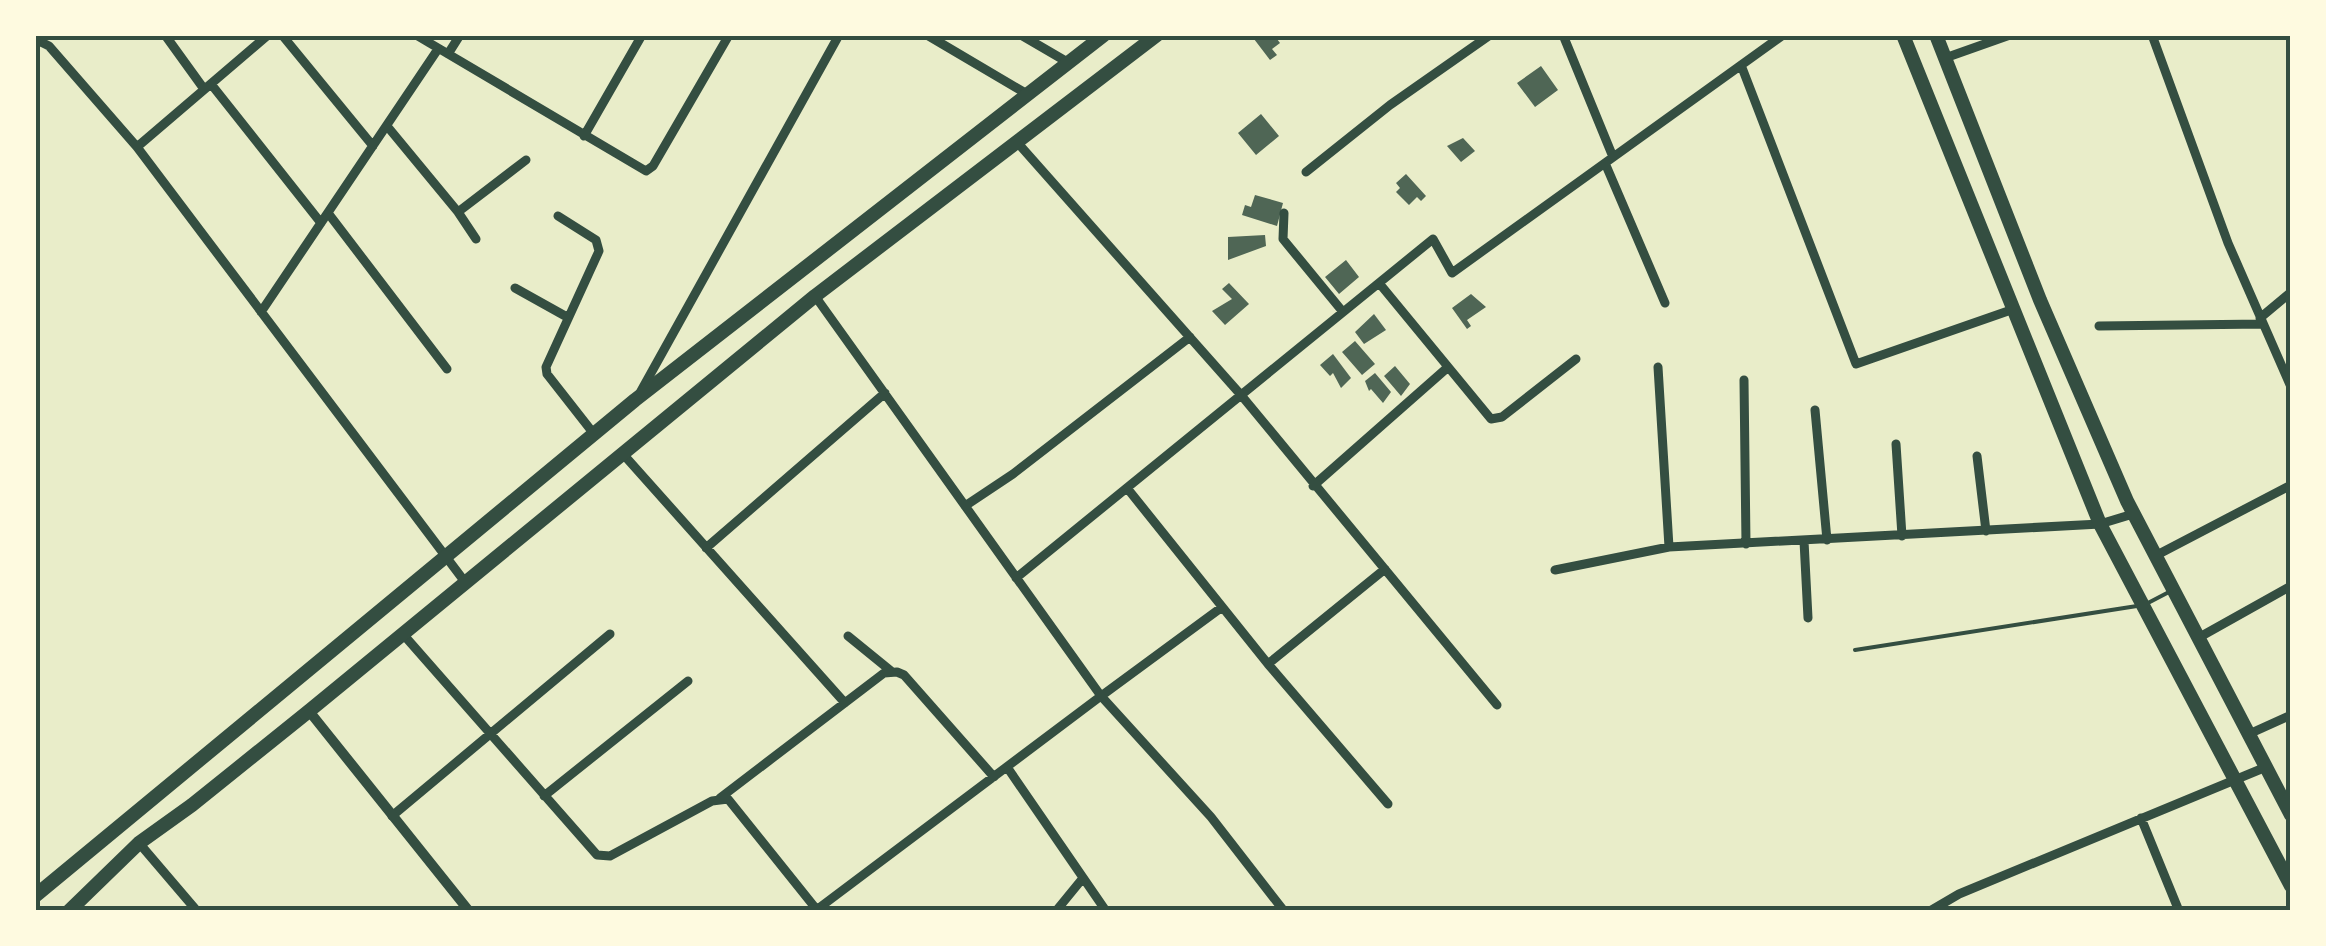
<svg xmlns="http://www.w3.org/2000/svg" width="2326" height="946" font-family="'Open Sans',sans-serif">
  <rect width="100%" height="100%" fill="#e9edc9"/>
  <!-- building -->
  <path fill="#4f6655" d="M1259,35H1274L1280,43L1272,49L1277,55L1270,60L1254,39Z
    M1541,66L1558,90L1535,107L1517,83Z
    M1261,114L1279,136L1256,155L1238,133Z
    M1463,138L1475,151L1461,162L1447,146Z
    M1406,174L1426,196L1421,201L1417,197L1409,205L1396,192L1400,188L1396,183Z
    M1255,195L1283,203L1277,226L1242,215L1245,205L1251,207Z
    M1265,235L1266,246L1228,260V237Z
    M1346,260L1359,277L1339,294L1325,277Z
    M1229,283L1249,304L1225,325L1212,311L1232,299L1222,289Z
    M1471,294L1486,307L1467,320L1471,326L1467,329L1452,308Z
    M1374,314L1386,330L1364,344L1355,332Z
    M1355,341L1375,364L1362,375L1342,352Z
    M1333,354L1351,378L1341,388L1333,373L1330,376L1320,365Z
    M1395,366L1410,384L1401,396L1384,376Z
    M1375,373L1391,392L1383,403L1371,389L1369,391L1365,381Z"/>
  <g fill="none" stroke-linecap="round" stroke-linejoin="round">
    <!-- service -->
    <path stroke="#344e41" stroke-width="4" d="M2146,604L2169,592
      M1855,650L2137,606"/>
    <!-- minor -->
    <path stroke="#344e41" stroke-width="9" d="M165,35L204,89
      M268,35L137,147L465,582
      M282,35L373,146
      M416,35L646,171L653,166L729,35
      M927,35L1027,94
      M1021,35L1069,63
      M1563,35L1613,157
      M2152,35L2228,243L2291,387
      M35,43L41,42L49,46L137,147
      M448,54L460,35
      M1945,58L2010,35
      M1741,65L1856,364L2011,310
      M211,84L321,223
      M387,126L458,212L476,239
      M584,136L642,35
      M1016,141L1241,395L1497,705
      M1605,163L1665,303
      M1306,172L1390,105L1490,35
      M458,212L526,160
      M328,213L447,369
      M1284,213L1283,239L1343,312
      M558,216L596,240L599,251L546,367L547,374L594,434
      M1379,283L1491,419L1502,417L1576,359
      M515,288L567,317
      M815,296L1101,696L815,911
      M261,312L438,49
      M2260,318L2291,292
      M2099,326L2263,324
      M1658,367L1669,547
      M1744,380L1746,544
      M641,391L839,35
      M1815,410L1827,540
      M1896,444L1902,536
      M623,454L845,703
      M1977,456L1986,531
      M1313,486L1447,368
      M1127,488L1268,664L1388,804
      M965,506L1013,474L1190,337
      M1804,541L1808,618
      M706,548L885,393
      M2155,556L2291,485
      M1555,570L1669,547L2100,524L2133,514
      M1016,578L1433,239L1452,273L1783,35
      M1222,607L1101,696L1211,817L1284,911
      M402,633L597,855L610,856L712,801L728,799L817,910
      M848,636L891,671
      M2198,638L2291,586
      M1268,664L1385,569
      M2249,734L2291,715
      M1007,767L1106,911
      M544,796L688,681
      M720,798L884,673L897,672L904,675L994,777
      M392,816L610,634
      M2141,818L2179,911
      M139,843L197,911
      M1056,911L1083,878
      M1930,911L1959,894L2266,767"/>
    <!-- tertiary -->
    <path stroke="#344e41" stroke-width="10" d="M309,711L469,911"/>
    <!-- primary -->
    <path stroke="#344e41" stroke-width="14" d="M1903,35L2100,524L2291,886
      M1936,35L2040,300L2127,501L2291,815
      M35,896L635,400L1104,35
      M69,911L139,843L192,805L309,711L815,296L1157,35"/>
  </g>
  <!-- border -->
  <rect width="2326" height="946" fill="none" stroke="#fefae0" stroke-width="75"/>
  <rect x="38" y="38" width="2250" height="870" fill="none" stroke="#344e41" stroke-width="4"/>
</svg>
